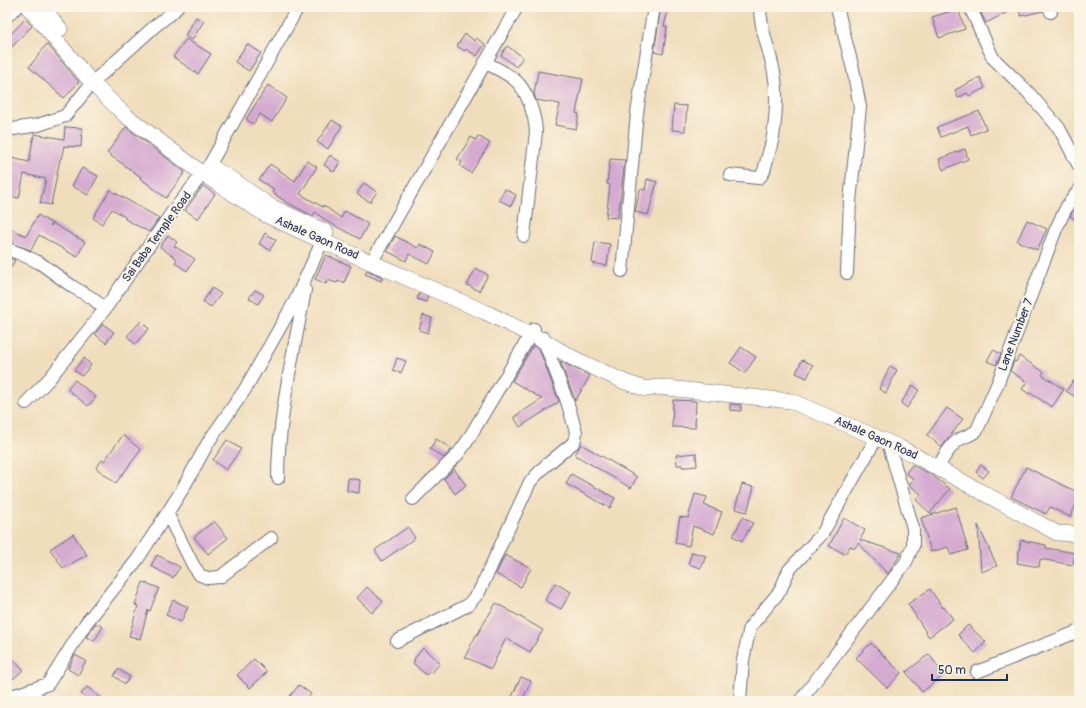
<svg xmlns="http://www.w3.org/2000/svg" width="1086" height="708" font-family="Pangolin,sans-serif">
  <rect width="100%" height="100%" fill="#fcf5e5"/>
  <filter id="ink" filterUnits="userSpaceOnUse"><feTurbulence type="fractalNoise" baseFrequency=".025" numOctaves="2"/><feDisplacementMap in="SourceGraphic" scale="8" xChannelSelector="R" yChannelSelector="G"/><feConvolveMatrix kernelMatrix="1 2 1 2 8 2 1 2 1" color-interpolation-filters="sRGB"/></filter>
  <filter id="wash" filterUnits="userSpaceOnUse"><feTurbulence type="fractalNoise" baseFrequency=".012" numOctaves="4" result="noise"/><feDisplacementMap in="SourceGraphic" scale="16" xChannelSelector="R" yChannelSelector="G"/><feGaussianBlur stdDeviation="0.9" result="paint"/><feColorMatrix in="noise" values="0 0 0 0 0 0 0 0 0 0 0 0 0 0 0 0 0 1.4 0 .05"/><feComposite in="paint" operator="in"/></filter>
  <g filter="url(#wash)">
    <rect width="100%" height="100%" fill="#f0ddbb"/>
    <g id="blocks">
      <!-- building -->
      <path fill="#d5aad1" d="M661,7H669L664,26L667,27L663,54L654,52Z
        M978,7H1017L986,23Z
        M1018,7H1042L1043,11L1021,16Z
        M958,9L965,29L939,38L932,17Z
        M196,17L204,21L192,40L185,36Z
        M25,19L32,26L7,52V38Z
        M465,34L475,41L476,38L485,44L477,56L466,49L465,51L457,46Z
        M186,39L211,54L198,74L173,57Z
        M47,44L79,82L64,98L29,67L42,51H41Z
        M247,44L261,53L249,71L235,62Z
        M507,46L523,57L516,67L501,55Z
        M538,71L583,79L576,113L579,114L576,129L555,125L560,104L536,100L534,94Z
        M980,77L985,88L969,96L967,93L958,98L955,90Z
        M268,85L287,98L272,122L260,114L253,124L246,119Z
        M674,105L687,106L685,131L672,130Z
        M979,111L986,129L971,135L968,126L941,137L937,127Z
        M332,120L342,126L328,149L317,142Z
        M65,127L82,128L81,147L64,146L61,159H60L51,205L40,203L46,179L24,174L19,198L7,196V157L29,162L34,134L64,139Z
        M126,127L185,172L166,198L140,178L141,177L107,153Z
        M478,136L490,143L471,173L460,166L462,162L457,159L471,137L476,140Z
        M965,149L968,159L943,170L939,159Z
        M330,155L340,162L334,172L324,165Z
        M610,159L625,160L618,218L606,217L610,185L607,184Z
        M307,161L317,167L300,194L323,207V205L341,218L345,211L368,224L360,239L328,222L315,212L313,216L286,202L272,192L274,189L259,180L270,164L295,181Z
        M82,168L98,176L88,195L72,186Z
        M647,179L657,182L648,215L635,212L640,189L645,190Z
        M364,183L377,192L370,202L357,194Z
        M203,186L215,194L198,219L185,210Z
        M505,189L516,195L511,206L499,200Z
        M110,190L159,218L149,232L125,219V217L112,209L102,224L93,218Z
        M1079,202V223L1070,216Z
        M38,215L51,223V226L52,223L85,242L77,257L39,235L31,250L7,242V227L26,236Z
        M1027,220L1047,229L1037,250L1017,241Z
        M265,233L276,240L270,250L259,244Z
        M168,235L177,242L174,246L195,259L187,271L175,263L177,259L160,247Z
        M395,236L418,248L420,244L435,252L429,264L409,254L406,261L387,251Z
        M595,242L610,244L607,266L592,263Z
        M326,255L351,266L344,283L338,281L337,283L327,280L326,284L315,279Z
        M7,257L15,260L7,274Z
        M476,268L488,275L479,291L467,285Z
        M367,270L383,277L381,281L365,274Z
        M212,288L221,294L211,307L203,302Z
        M255,290L264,295L258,304L249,298Z
        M419,293L428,297L426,302L417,299Z
        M423,315L432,318L428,333L419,330Z
        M141,321L149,329L135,344L127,336Z
        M103,324L114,332L106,343L95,334Z
        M533,346L538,348L540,351L559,402L520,427L514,417L542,399L512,381Z
        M741,347L756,357L745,373L730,363Z
        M993,350L1001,354L996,365L987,361Z
        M1019,356L1044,372L1042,375L1064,389L1052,407L1030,393L1029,394L1022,389L1027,382L1010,371L1014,361L1016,362Z
        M84,358L91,365L82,376L74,370Z
        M397,358L406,361L401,373L393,370Z
        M802,360L813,365L807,378L796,373Z
        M560,361L590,376L575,401L574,398Z
        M890,366L897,370L886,393L879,389Z
        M75,380L96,397L88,406L67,389Z
        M1073,381L1079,385V399L1066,391Z
        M913,385L919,390L907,408L901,403Z
        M673,400L696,401L695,428L672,427Z
        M730,404L741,405V411L730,410Z
        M947,408L963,419L942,447L927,435Z
        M123,435L141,450L116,483L96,468L102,460L104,461Z
        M436,439L452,449L444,458L430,449Z
        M227,440L241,449L226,470L213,460Z
        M581,444L637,477L631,488L575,455Z
        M696,453L697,466L687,467H682V465H677L676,455Z
        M912,465L932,475L950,489L930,513L916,500L921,494L909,485L914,479L906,473Z
        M981,465L989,471L983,478L976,472Z
        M1026,467L1079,493V499L1070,517L1050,507L1046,514L1011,497Z
        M454,469L466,485L455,494L444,479Z
        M571,474L615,498L610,508L566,484Z
        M348,478L360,480L359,493L347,491Z
        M742,484L754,487L747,512L735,509Z
        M695,494L707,497L704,505L722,512L714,534L693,526L689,546L675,543L680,517L688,518Z
        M956,507L968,550L951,555L948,547L931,552L921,518Z
        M743,517L753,523L742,541L733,536Z
        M844,518L865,530L860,540L901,553L888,574L858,543L855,548L850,546L845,554L829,546Z
        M214,521L228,538L208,554L194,537Z
        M978,525L997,566L981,572Z
        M408,527L415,538L382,561L375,550Z
        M73,534L87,555L63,568L50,549Z
        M1021,540L1046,545V548L1075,553L1073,565L1040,559L1039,567L1017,563Z
        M692,552L706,556L701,568L688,564Z
        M157,555L180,567L173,578L151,566Z
        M505,555L531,568L521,587L496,574Z
        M143,582L159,588L150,611L148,610L140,639L129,636L138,606L135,605Z
        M555,583L571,592L561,609L545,600Z
        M367,587L383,601L372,613L357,598Z
        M930,589L943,608L944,607L953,619L929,637L908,604Z
        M173,600L188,607L181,622L166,615Z
        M496,603L543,630L530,652L506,638L491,669L465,657L476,635H477Z
        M96,623L103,627L94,641L86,637Z
        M968,625L986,642L975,653L958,635Z
        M871,643L901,673L887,688L856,658Z
        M423,648L440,663L431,674L429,672L426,675L413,663L415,660L414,659Z
        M929,654L944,675L922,692L906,672Z
        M75,655L86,661L78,675L68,669Z
        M13,659L23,670L13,679L7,672V664Z
        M254,659L267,672L250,688L237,675Z
        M118,669L130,677L125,684L114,676Z
        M521,677L531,681L522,701H510Z
        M299,685L311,694L306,701H286Z
        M87,687L105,701H89L81,694Z"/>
    </g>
  </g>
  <g filter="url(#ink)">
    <use href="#blocks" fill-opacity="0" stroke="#666c7f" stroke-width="1"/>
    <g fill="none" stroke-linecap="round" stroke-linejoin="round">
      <defs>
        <path id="minor" d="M837,7L853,69L860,107L850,201L847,273
          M970,7L993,58L1027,91L1059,128L1079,166
          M1049,7L1051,12
          M7,16L17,7
          M485,62C495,68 507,73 515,80C528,91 535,116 536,132L524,236
          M7,130L38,125L65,116L92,83L155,26L174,11L177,7
          M730,175L758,178L761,176L764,171C767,157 773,143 774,129C776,115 777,93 775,79C772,54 760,32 760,7
          M7,249L21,254L40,263L73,287L92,298L105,309
          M371,263L517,7
          M622,271L637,113L654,7
          M26,403L49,379L105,309L173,211L209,166L298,7
          M938,467C944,457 950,445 960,439C966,436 972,435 977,430L997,385L1056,229L1067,206L1079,190
          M278,478C278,415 294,352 305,290
          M413,499L458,454L466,443L534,329
          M167,513L193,565L200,575L208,578L220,577L271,538
          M397,641L468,605L479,592L530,482L544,467L573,443L575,439L576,432L567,401L544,341V338
          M977,672L1079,631
          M31,690L40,701
          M7,695L12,696L48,684L86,623L137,560L182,490L209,441L244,391L295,301L326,233
          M740,701L743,660L750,627L780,591L789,570L822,534L877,437
          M800,701L906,562L913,546V528L888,442"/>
        <path id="tertiary" d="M28,7L92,83L125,115L203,174L266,215L322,241L485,312L544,341L573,358L625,382L646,389L658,387L791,401L899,447L1057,533L1079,534
          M42,7L60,29
          M210,166L233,180L270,206L326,232"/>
      </defs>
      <!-- minor casing -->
      <use href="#minor" stroke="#666c7f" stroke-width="14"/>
      <!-- tertiary casing -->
      <use href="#tertiary" stroke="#666c7f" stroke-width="16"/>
      <!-- minor -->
      <use href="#minor" stroke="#fff" stroke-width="12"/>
      <!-- tertiary -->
      <use href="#tertiary" stroke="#fff" stroke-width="15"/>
    </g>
  </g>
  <g text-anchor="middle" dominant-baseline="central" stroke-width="4" stroke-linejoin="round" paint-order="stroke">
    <!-- street labels -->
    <g font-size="12" fill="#1b2f5e" stroke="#fcf5e5">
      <text transform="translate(157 237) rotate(-54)">Sai Baba Temple Road</text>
      <text transform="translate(317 238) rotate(24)">Ashale Gaon Road</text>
      <text transform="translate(1016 335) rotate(-69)">Lane Number 7</text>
      <text transform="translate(876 438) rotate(24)">Ashale Gaon Road</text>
    </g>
  </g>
  <!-- margin -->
  <rect width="1086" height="708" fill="none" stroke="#fcf5e5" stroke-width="24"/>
  <!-- scale -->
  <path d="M932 674v6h75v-6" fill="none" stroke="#1b2f5e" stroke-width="2"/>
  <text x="938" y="674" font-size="12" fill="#1b2f5e" stroke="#fcf5e5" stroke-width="3" paint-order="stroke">50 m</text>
</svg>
